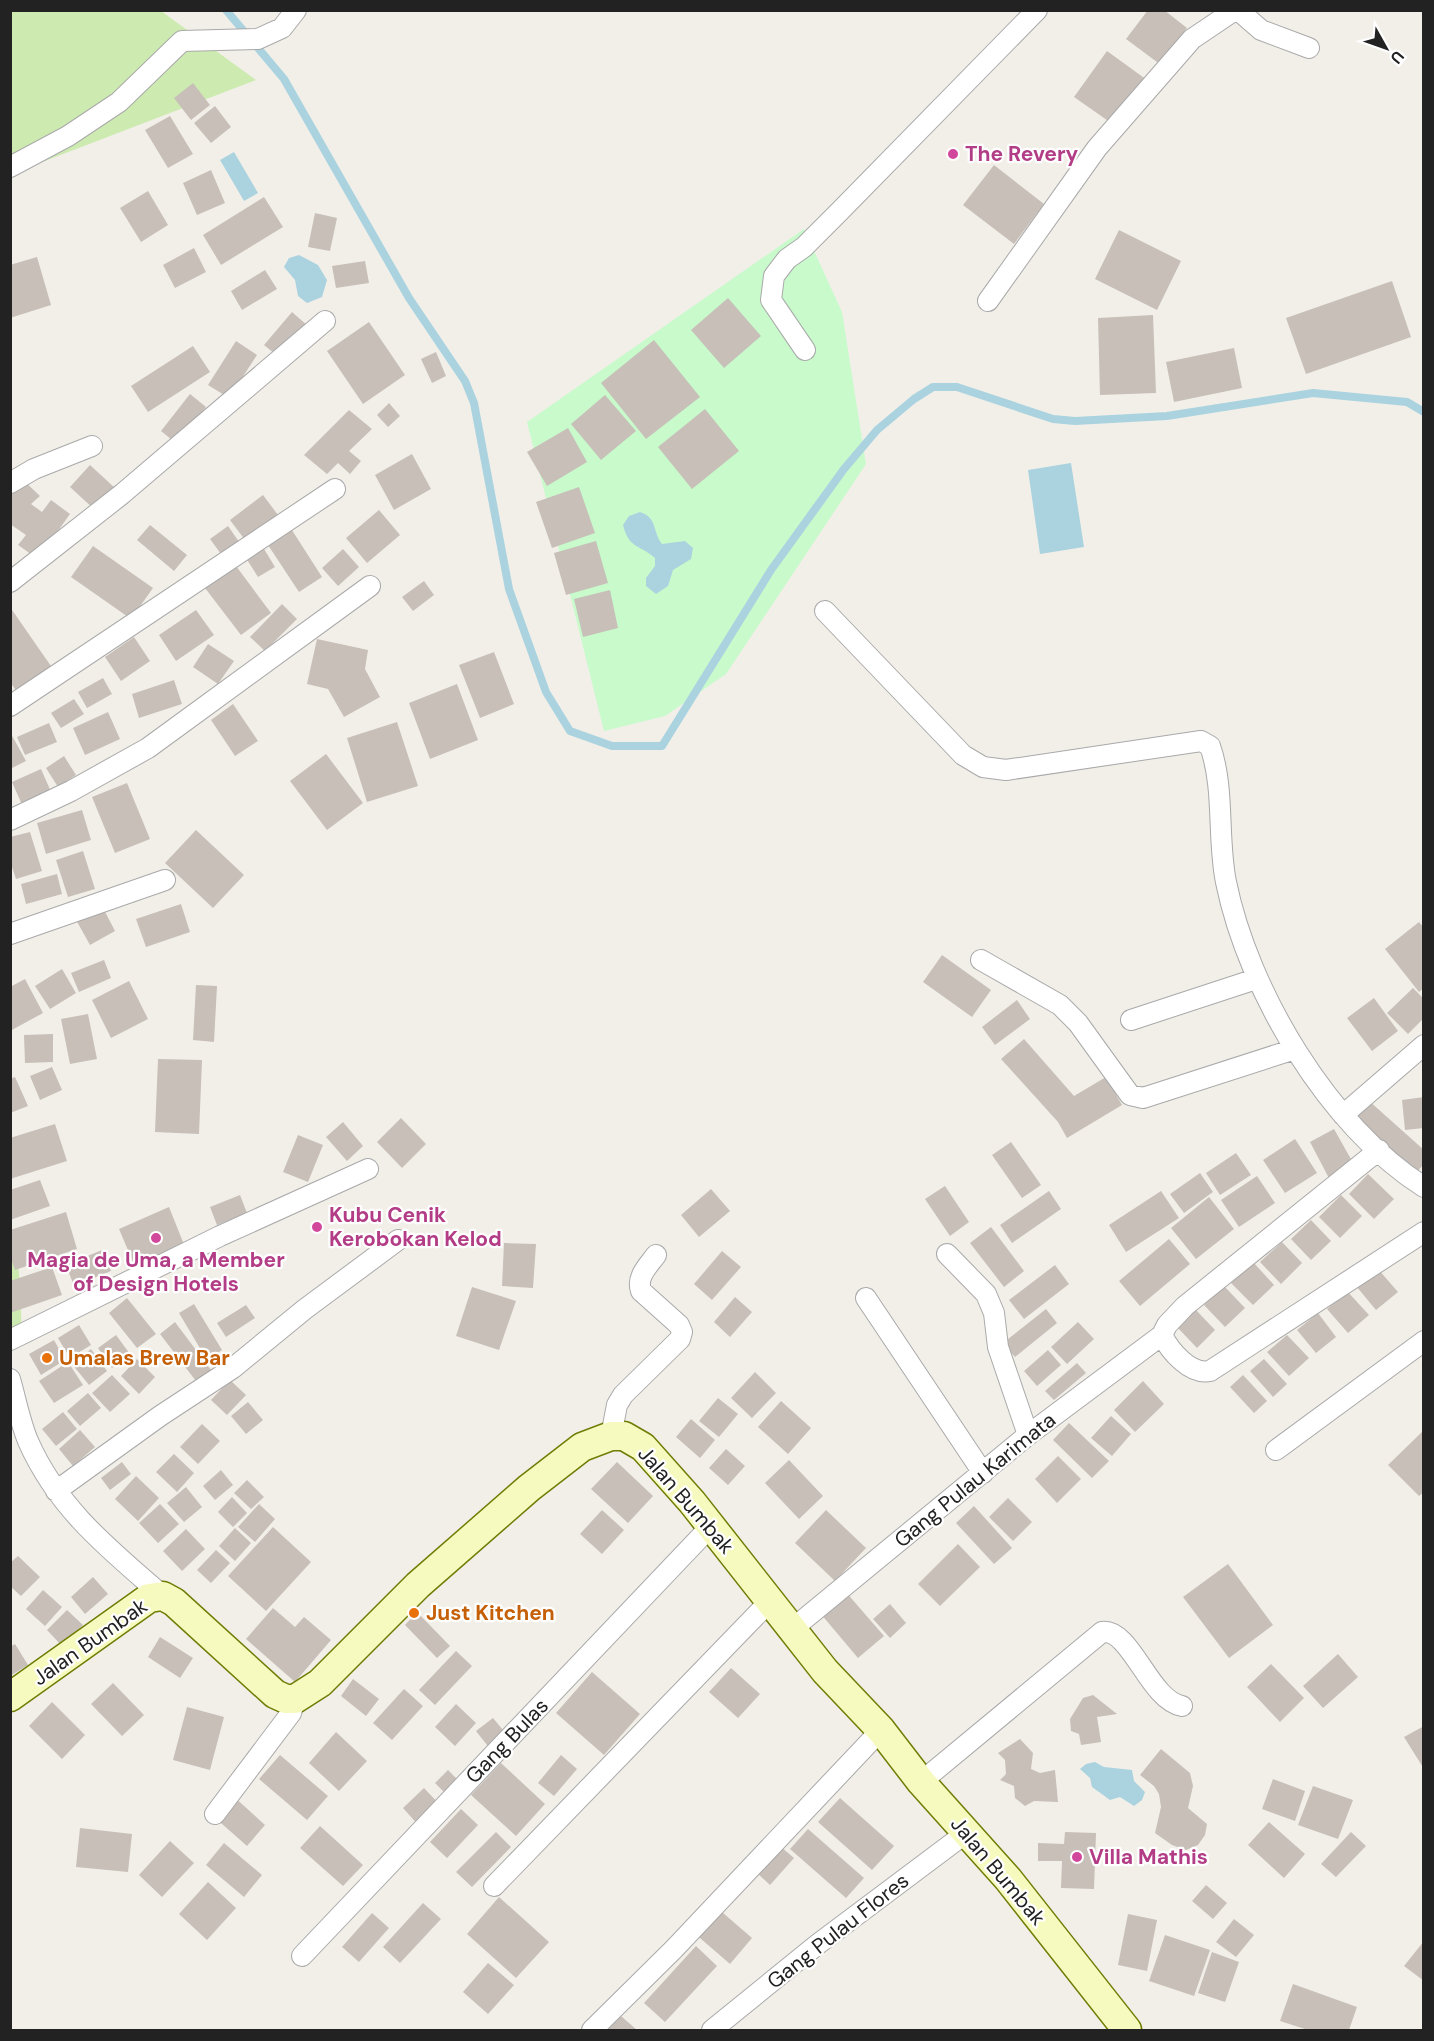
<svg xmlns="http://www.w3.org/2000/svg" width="1434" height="2041" font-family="'DM Sans',sans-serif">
  <rect width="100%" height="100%" fill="#f2efe9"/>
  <!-- grass -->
  <path fill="#cdebb0" d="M11,11H161L256,80L11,174Z
    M10,1230L19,1272L22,1334L10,1336Z"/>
  <!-- park -->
  <path fill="#c8facc" d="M804,229L842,312L866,464L726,674L665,716L604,731L527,422Z"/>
  <!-- water -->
  <path fill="#aad3df" d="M234,152L258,193L244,201L220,160Z
    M299,255L318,265L327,280L322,297L307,303L298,296L295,280L284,267L289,258Z
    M1071,463L1084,547L1040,554L1028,470Z
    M640,512C658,518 652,531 662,544L685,541L693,548L691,559L673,570L668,586L656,594L646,586V578L655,566V558C639,544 629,549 623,525L629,516Z
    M1095,1762L1104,1767L1132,1770L1134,1781L1145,1792L1142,1800L1134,1806L1120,1797L1110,1800L1092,1787L1090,1778L1080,1769L1086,1764Z"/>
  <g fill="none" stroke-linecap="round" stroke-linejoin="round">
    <!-- stream -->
    <path stroke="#aad3df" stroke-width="8" d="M226,10L284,79L409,298L465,381L474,403L509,589L546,692L570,731L612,746H662L771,570L844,469L877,430L914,399L933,387H957L1053,419L1075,421L1167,416L1313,393L1407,402L1424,412"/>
  </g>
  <!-- building -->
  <path fill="#c7bfb8" d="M1148,10H1164L1187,28L1161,65L1126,39Z
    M1107,51L1147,80L1114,125L1074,97Z
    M193,83L210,105L191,120L174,98Z
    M215,106L231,127L211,143L194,123Z
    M170,116L193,154L168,168L145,130Z
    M994,165L1044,204L1014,244L963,205Z
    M211,170L225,203L197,215L183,183Z
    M148,191L168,225L141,242L120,208Z
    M264,197L283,227L221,265L203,235Z
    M315,213L337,218L330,251L308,247Z
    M1119,230L1181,261L1157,310L1095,279Z
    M194,248L206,272L175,288L163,265Z
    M37,257L51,305L10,318V265Z
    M365,261L369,283L336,288L332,266Z
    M265,270L277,289L242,310L231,291Z
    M1392,281L1411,337L1306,374L1286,318Z
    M728,298L761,336L724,368L691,330Z
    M292,312L308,326L280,358L264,345Z
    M1153,315L1156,393L1100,395L1098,318Z
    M369,322L405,375L363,404L327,351Z
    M654,340L700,397L646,439L601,383Z
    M236,341L257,355L229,398L208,385Z
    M193,346L210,372L148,412L131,386Z
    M1234,348L1242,388L1174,402L1166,362Z
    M436,352L446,376L432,383L421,359Z
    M190,394L206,407L177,444L161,431Z
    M605,395L636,431L601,460L571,424Z
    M389,403L400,416L388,427L377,415Z
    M705,409L739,451L692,489L658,447Z
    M349,410L372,429L349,451L361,461L350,474L338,463L327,474L304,455Z
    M568,428L587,462L547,486L527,452Z
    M412,454L431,489L394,510L375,475Z
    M90,465L116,489L96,511L70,487Z
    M21,478L40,496L31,504L42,512L51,500L70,514L38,559L18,545L26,535L10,524V489Z
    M579,487L595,533L552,548L536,502Z
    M263,495L278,515L245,540L230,520Z
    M379,510L400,535L367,563L346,538Z
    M150,525L187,555L174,571L137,540Z
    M228,526L242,546L224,558L210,539Z
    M290,527L322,577L299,592L266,542Z
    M596,541L608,583L566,595L554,553Z
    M261,544L275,567L258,577L244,555Z
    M93,546L153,588L131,619L71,577Z
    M343,549L359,567L338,586L322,568Z
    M236,566L271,613L241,635L205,588Z
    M424,581L434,595L413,611L402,597Z
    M610,590L618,628L583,637L574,599Z
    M282,604L297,619L265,651L250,637Z
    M10,607L53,669L18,693L10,682Z
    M196,610L214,635L176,661L159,635Z
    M134,637L150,661L121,681L105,657Z
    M317,639L368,650L365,669L380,697L344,717L328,689L307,684Z
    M208,644L234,661L218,684L193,667Z
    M494,652L514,704L480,718L459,665Z
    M103,678L112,694L87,708L78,692Z
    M174,680L182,704L139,718L132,694Z
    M457,684L478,740L430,759L409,703Z
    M74,699L84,714L61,728L51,713Z
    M233,704L258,741L235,756L211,720Z
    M108,712L120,739L85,755L73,728Z
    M397,722L418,786L367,802L347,738Z
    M49,723L57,742L25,755L17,737Z
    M10,732L26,761L10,769Z
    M326,754L363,803L327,830L290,781Z
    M64,756L76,775L58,787L46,768Z
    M41,769L52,794L23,807L12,782Z
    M127,783L150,839L115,853L92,797Z
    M82,810L91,840L46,854L37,823Z
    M196,830L244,875L213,908L165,863Z
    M30,832L42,871L16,879L10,861V837Z
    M83,851L95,889L68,897L56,860Z
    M57,874L62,894L26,904L21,884Z
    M101,904L115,931L90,945L75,918Z
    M181,904L190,932L146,947L136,919Z
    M1419,922L1424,928V988L1419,992L1385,949Z
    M942,955L991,990L972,1017L923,982Z
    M104,960L111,978L79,992L71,973Z
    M62,969L76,993L50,1009L35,986Z
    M25,979L43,1013L10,1031V987Z
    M129,981L148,1019L111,1038L92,1000Z
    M196,985L217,986L214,1042L193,1040Z
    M1413,988L1424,999V1018L1408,1034L1387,1013Z
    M1374,998L1398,1031L1372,1051L1347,1018Z
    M1017,1000L1030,1019L995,1045L982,1027Z
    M88,1014L97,1059L70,1064L61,1019Z
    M53,1034V1062L25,1063L24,1035Z
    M1024,1039L1074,1096L1106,1077L1122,1105L1067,1138L1058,1122L1001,1059Z
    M158,1059L202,1060L199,1134L155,1132Z
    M52,1067L62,1090L40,1100L30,1076Z
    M15,1077L28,1106L10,1113V1079Z
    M1424,1097V1128L1405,1130L1402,1100Z
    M1368,1100L1424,1150V1164L1415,1174L1352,1118Z
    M401,1118L426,1144L402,1168L377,1142Z
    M343,1122L363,1146L347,1161L326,1137Z
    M55,1124L67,1161L10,1179V1138Z
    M1334,1129L1356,1168L1331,1182L1310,1142Z
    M298,1135L323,1145L308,1182L283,1172Z
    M1295,1139L1317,1173L1285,1193L1263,1160Z
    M1011,1142L1041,1185L1022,1198L992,1155Z
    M1236,1153L1251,1175L1220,1195L1206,1173Z
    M1200,1173L1213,1192L1184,1213L1170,1194Z
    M1368,1174L1394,1199L1374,1219L1349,1194Z
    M1257,1176L1275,1203L1239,1227L1221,1200Z
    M40,1180L50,1206L10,1220V1190Z
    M945,1186L969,1222L950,1236L925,1199Z
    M711,1189L730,1211L699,1237L681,1215Z
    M1049,1191L1061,1209L1012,1243L1000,1225Z
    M1161,1191L1179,1218L1126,1252L1109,1225Z
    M240,1195L247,1213L217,1225L210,1207Z
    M1341,1195L1362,1216L1340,1238L1319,1217Z
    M1209,1197L1234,1229L1196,1259L1171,1228Z
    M169,1207L185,1247L136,1269L119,1229Z
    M66,1212L77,1249L15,1270L10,1256V1230Z
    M1311,1220L1331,1241L1311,1260L1291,1239Z
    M991,1227L1024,1271L1004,1287L970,1243Z
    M1169,1239L1190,1264L1140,1306L1119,1281Z
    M1282,1242L1302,1263L1281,1284L1260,1262Z
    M504,1243L536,1244L533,1288L502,1286Z
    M102,1250L111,1271L74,1286L66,1265Z
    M722,1251L741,1267L712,1300L694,1284Z
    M1253,1262L1274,1285L1253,1305L1231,1283Z
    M1055,1265L1069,1284L1024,1319L1009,1300Z
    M52,1267L62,1295L10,1313V1281Z
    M1378,1269L1398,1292L1376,1310L1356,1286Z
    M1224,1286L1245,1308L1225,1327L1204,1305Z
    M472,1287L516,1301L499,1350L456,1336Z
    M1347,1291L1369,1315L1348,1333L1327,1309Z
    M735,1297L752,1312L730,1337L714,1322Z
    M127,1298L156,1334L137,1348L109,1313Z
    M194,1304L222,1350L207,1360L179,1313Z
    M246,1305L255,1318L226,1337L217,1323Z
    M1046,1309L1057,1323L1015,1357L1003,1343Z
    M1195,1309L1215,1330L1197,1348L1177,1327Z
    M1318,1313L1336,1337L1316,1353L1297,1330Z
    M175,1322L214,1374L199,1385L160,1334Z
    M1078,1322L1094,1339L1067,1364L1051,1347Z
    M79,1325L91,1345L70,1358L58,1338Z
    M116,1335L130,1354L112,1368L98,1348Z
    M1287,1335L1309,1358L1289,1376L1267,1352Z
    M54,1340L65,1360L41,1375L29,1354Z
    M91,1349L107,1371L89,1385L72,1364Z
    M1048,1350L1061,1365L1037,1386L1024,1371Z
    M137,1359L155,1377L139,1394L121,1376Z
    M1264,1359L1287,1384L1273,1397L1250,1371Z
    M68,1362L83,1385L54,1403L39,1381Z
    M1077,1363L1086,1373L1054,1400L1045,1391Z
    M755,1372L776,1393L752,1418L731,1398Z
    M112,1375L130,1394L110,1412L92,1393Z
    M1243,1375L1267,1401L1254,1413L1230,1387Z
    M230,1380L246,1395L227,1415L211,1400Z
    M1143,1381L1164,1404L1135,1432L1114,1410Z
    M88,1393L101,1408L80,1426L67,1411Z
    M718,1398L738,1414L719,1437L699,1421Z
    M781,1401L811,1428L788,1454L758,1427Z
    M248,1402L263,1420L246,1434L231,1416Z
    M63,1412L77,1429L56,1446L42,1429Z
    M1111,1416L1131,1434L1112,1456L1091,1438Z
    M691,1419L715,1440L700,1458L676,1437Z
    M1069,1423L1109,1461L1092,1478L1053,1440Z
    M202,1424L220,1441L198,1464L180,1447Z
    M80,1430L95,1447L73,1466L59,1449Z
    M1424,1430V1492L1419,1496L1388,1465Z
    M726,1449L745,1466L728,1485L709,1468Z
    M174,1454L194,1473L177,1492L156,1472Z
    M1058,1456L1081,1479L1057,1503L1035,1479Z
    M789,1460L823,1496L799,1519L765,1483Z
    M122,1462L131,1474L110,1490L101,1478Z
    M617,1462L653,1496L628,1523L591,1489Z
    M221,1470L233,1485L215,1500L203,1486Z
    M136,1476L159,1498L138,1521L115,1499Z
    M247,1480L264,1497L251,1509L234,1493Z
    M186,1487L202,1507L184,1522L167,1503Z
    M232,1497L247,1513L233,1527L218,1512Z
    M1008,1498L1032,1522L1013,1541L989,1517Z
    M160,1504L179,1524L158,1543L139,1523Z
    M259,1504L275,1519L255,1542L238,1527Z
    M974,1506L1012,1548L994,1564L956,1523Z
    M602,1510L624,1530L602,1554L580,1534Z
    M826,1510L866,1548L835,1581L795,1543Z
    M273,1527L311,1562L266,1611L228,1576Z
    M235,1528L251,1543L235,1561L219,1546Z
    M186,1529L205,1549L182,1571L163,1551Z
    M958,1544L980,1567L940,1606L918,1584Z
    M216,1550L230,1563L211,1583L197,1570Z
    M18,1556L40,1577L21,1596L10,1586V1563Z
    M1228,1564L1273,1625L1229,1658L1183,1597Z
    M93,1577L108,1594L85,1614L71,1597Z
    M43,1590L62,1607L45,1626L26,1609Z
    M845,1591L884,1636L858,1658L820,1613Z
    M890,1604L906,1623L890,1638L873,1619Z
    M273,1608L295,1627L304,1617L331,1640L295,1682L246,1639Z
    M67,1610L83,1625L62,1646L47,1630Z
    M417,1612L450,1646L437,1658L405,1625Z
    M160,1637L193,1658L180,1678L148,1657Z
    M15,1644L28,1665L10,1676V1647Z
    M456,1651L472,1666L435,1705L419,1690Z
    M1338,1654L1358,1677L1323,1708L1303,1686Z
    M1271,1664L1304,1698L1280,1722L1247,1687Z
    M731,1668L760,1694L738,1718L709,1692Z
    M592,1672L640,1714L604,1755L556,1713Z
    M353,1679L379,1699L366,1716L341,1696Z
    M113,1683L144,1715L122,1736L91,1704Z
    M404,1689L423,1706L392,1740L373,1723Z
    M1093,1695L1117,1714L1097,1717L1101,1742L1081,1745L1079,1734L1071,1731L1070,1719L1083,1698Z
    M52,1702L85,1735L62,1759L29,1726Z
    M456,1704L476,1723L455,1746L435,1727Z
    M187,1707L224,1717L210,1770L173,1760Z
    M493,1718L508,1736L491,1750L476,1731Z
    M1424,1726V1769L1404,1737Z
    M336,1732L367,1761L339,1791L309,1763Z
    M1020,1739L1033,1753L1031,1769L1040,1773L1055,1770L1058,1802L1034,1801L1025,1806L1015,1798L1014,1786L1000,1780L1006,1774L1005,1760L998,1753Z
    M1161,1749L1190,1773L1193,1786L1188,1808L1207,1824L1205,1835L1198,1845L1186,1850L1172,1845L1155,1833L1161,1807L1159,1794L1154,1786L1140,1775Z
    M280,1755L328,1796L307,1820L259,1779Z
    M561,1755L577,1769L554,1796L538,1783Z
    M501,1763L545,1804L516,1836L471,1795Z
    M448,1770L461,1783L448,1796L435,1783Z
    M1273,1779L1305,1791L1295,1821L1262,1809Z
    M1313,1786L1353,1800L1338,1839L1298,1825Z
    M424,1788L442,1807L420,1827L403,1808Z
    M232,1795L265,1825L247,1846L213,1816Z
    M840,1798L894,1846L872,1870L818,1822Z
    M461,1809L478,1825L447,1858L430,1842Z
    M1269,1822L1305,1854L1284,1878L1248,1845Z
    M320,1826L363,1865L343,1886L300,1848Z
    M80,1828L132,1834L128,1872L76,1867Z
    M808,1829L864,1878L846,1898L790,1849Z
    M496,1832L511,1847L472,1887L456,1872Z
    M1065,1832L1096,1833L1094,1889L1061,1888L1062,1861H1038V1843L1064,1844Z
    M1351,1832L1366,1846L1336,1877L1321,1864Z
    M170,1841L194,1863L162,1897L139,1875Z
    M224,1843L262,1875L244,1897L206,1865Z
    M780,1846L794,1858L770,1885L756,1872Z
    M208,1882L236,1908L207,1940L179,1914Z
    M1206,1885L1227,1903L1213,1919L1192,1901Z
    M499,1897L549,1942L516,1978L467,1934Z
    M423,1903L441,1919L400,1963L383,1947Z
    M715,1906L752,1938L730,1964L693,1932Z
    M372,1913L389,1928L359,1962L342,1947Z
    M1128,1914L1157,1920L1147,1971L1118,1965Z
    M1234,1919L1254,1935L1236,1957L1216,1942Z
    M1165,1935L1210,1950L1194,1996L1149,1981Z
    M1424,1941V1981L1404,1966Z
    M696,1946L717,1966L665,2022L644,2003Z
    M1212,1952L1239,1962L1225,2002L1198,1993Z
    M488,1963L514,1985L488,2014L463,1992Z
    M1293,1984L1357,2007L1349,2030H1308L1280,2021Z
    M614,2010L637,2030H596Z"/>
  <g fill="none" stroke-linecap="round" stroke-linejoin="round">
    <defs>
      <path id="street" d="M1238,10L1261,30L1309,48
        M10,167L68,136L119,102L182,41L258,39L282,28L296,10
        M988,301L1097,148L1192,39L1235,10
        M805,350L771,300L774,276L787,259L804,247L840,211L1037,10
        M10,483L34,469L92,446
        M10,582L122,494L325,321
        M825,611L963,755L983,767L1006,770L1201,741L1210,746C1225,789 1217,838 1226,882C1248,991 1329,1127 1424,1187
        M10,706L335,489
        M10,820L71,791L148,748L370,586
        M10,934L165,880
        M981,960L1060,1005L1078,1023L1130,1095L1143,1098L1295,1049
        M1131,1020L1256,979
        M1343,1115L1424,1045
        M947,1254L986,1294L994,1313L998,1347L1028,1435
        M866,1298L983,1473
        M1162,1335C1170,1351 1190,1375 1210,1371L1424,1232
        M10,1340L220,1236L368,1169
        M10,1379C16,1400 20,1422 28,1441C58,1509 109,1549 163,1596
        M611,1436L617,1405L623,1395L680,1339L682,1332L679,1325L641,1291C636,1277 648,1266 656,1255
        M1276,1450L1424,1341
        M56,1491L160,1416L233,1368L305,1309L398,1240
        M791,1630L1028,1435L1162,1335L1167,1325L1185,1306L1379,1150
        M921,1782L1102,1632C1131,1628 1149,1700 1182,1706
        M215,1814L291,1713L295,1699
        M494,1886L771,1600
        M302,1956L711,1526
        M592,2030L674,1949L881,1730
        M712,2030L818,1944L966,1833"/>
      <path id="secondary" d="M10,1697L149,1598L163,1596L174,1602L275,1694L286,1699H295L320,1683L418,1585L529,1488L582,1447L611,1436H624L643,1447L692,1502L825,1671L881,1730L921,1782L1008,1879L1127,2030"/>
    </defs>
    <!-- street casing -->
    <use href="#street" stroke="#a9a9a9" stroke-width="22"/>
    <!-- secondary casing -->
    <use href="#secondary" stroke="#707d05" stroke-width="31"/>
    <!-- street -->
    <use href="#street" stroke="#fff" stroke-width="20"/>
    <!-- secondary -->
    <use href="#secondary" stroke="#f7fabf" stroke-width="28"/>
  </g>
  <!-- markers -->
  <g fill="#d1479c" stroke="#fff" stroke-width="2">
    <circle cx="953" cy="154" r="6"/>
    <circle cx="317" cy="1227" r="6"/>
    <circle cx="156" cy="1238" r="6"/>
    <circle cx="1077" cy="1857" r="6"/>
  </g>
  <g fill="#e8710a" stroke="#fff" stroke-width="2">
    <circle cx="47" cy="1358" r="6"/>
    <circle cx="414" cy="1613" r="6"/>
  </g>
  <g text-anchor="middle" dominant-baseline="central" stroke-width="4.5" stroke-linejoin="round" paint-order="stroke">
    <!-- hotel labels -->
    <g font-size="21" font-weight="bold" fill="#b23c85" stroke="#fff" text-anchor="start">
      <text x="965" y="154">The Revery</text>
      <text x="329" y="1215">Kubu Cenik<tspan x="329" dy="24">Kerobokan Kelod</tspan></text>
      <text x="156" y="1260" text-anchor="middle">Magia de Uma, a Member<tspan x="156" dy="24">of Design Hotels</tspan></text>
      <text x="1089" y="1857">Villa Mathis</text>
    </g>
    <!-- food labels -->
    <g font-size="21" font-weight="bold" fill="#c56008" stroke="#fff" text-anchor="start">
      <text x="59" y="1358">Umalas Brew Bar</text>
      <text x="426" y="1613">Just Kitchen</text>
    </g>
    <!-- street labels -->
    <g font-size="21" fill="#222" stroke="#fff">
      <text transform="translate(975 1480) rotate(-39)">Gang Pulau Karimata</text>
      <text transform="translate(686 1500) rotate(49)">Jalan Bumbak</text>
      <text transform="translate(90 1642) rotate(-35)">Jalan Bumbak</text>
      <text transform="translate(507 1741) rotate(-46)">Gang Bulas</text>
      <text transform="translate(998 1871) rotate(50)">Jalan Bumbak</text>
      <text transform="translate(838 1931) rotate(-38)">Gang Pulau Flores</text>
    </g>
  </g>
  <!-- border -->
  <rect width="1434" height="2041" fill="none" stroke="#222222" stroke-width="24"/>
  <!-- north arrow -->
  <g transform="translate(1386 48) rotate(130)" stroke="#ffffff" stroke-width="4.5" paint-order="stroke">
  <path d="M0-4.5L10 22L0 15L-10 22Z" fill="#222222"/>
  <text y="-9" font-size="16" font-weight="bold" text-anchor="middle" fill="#222222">U</text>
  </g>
</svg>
